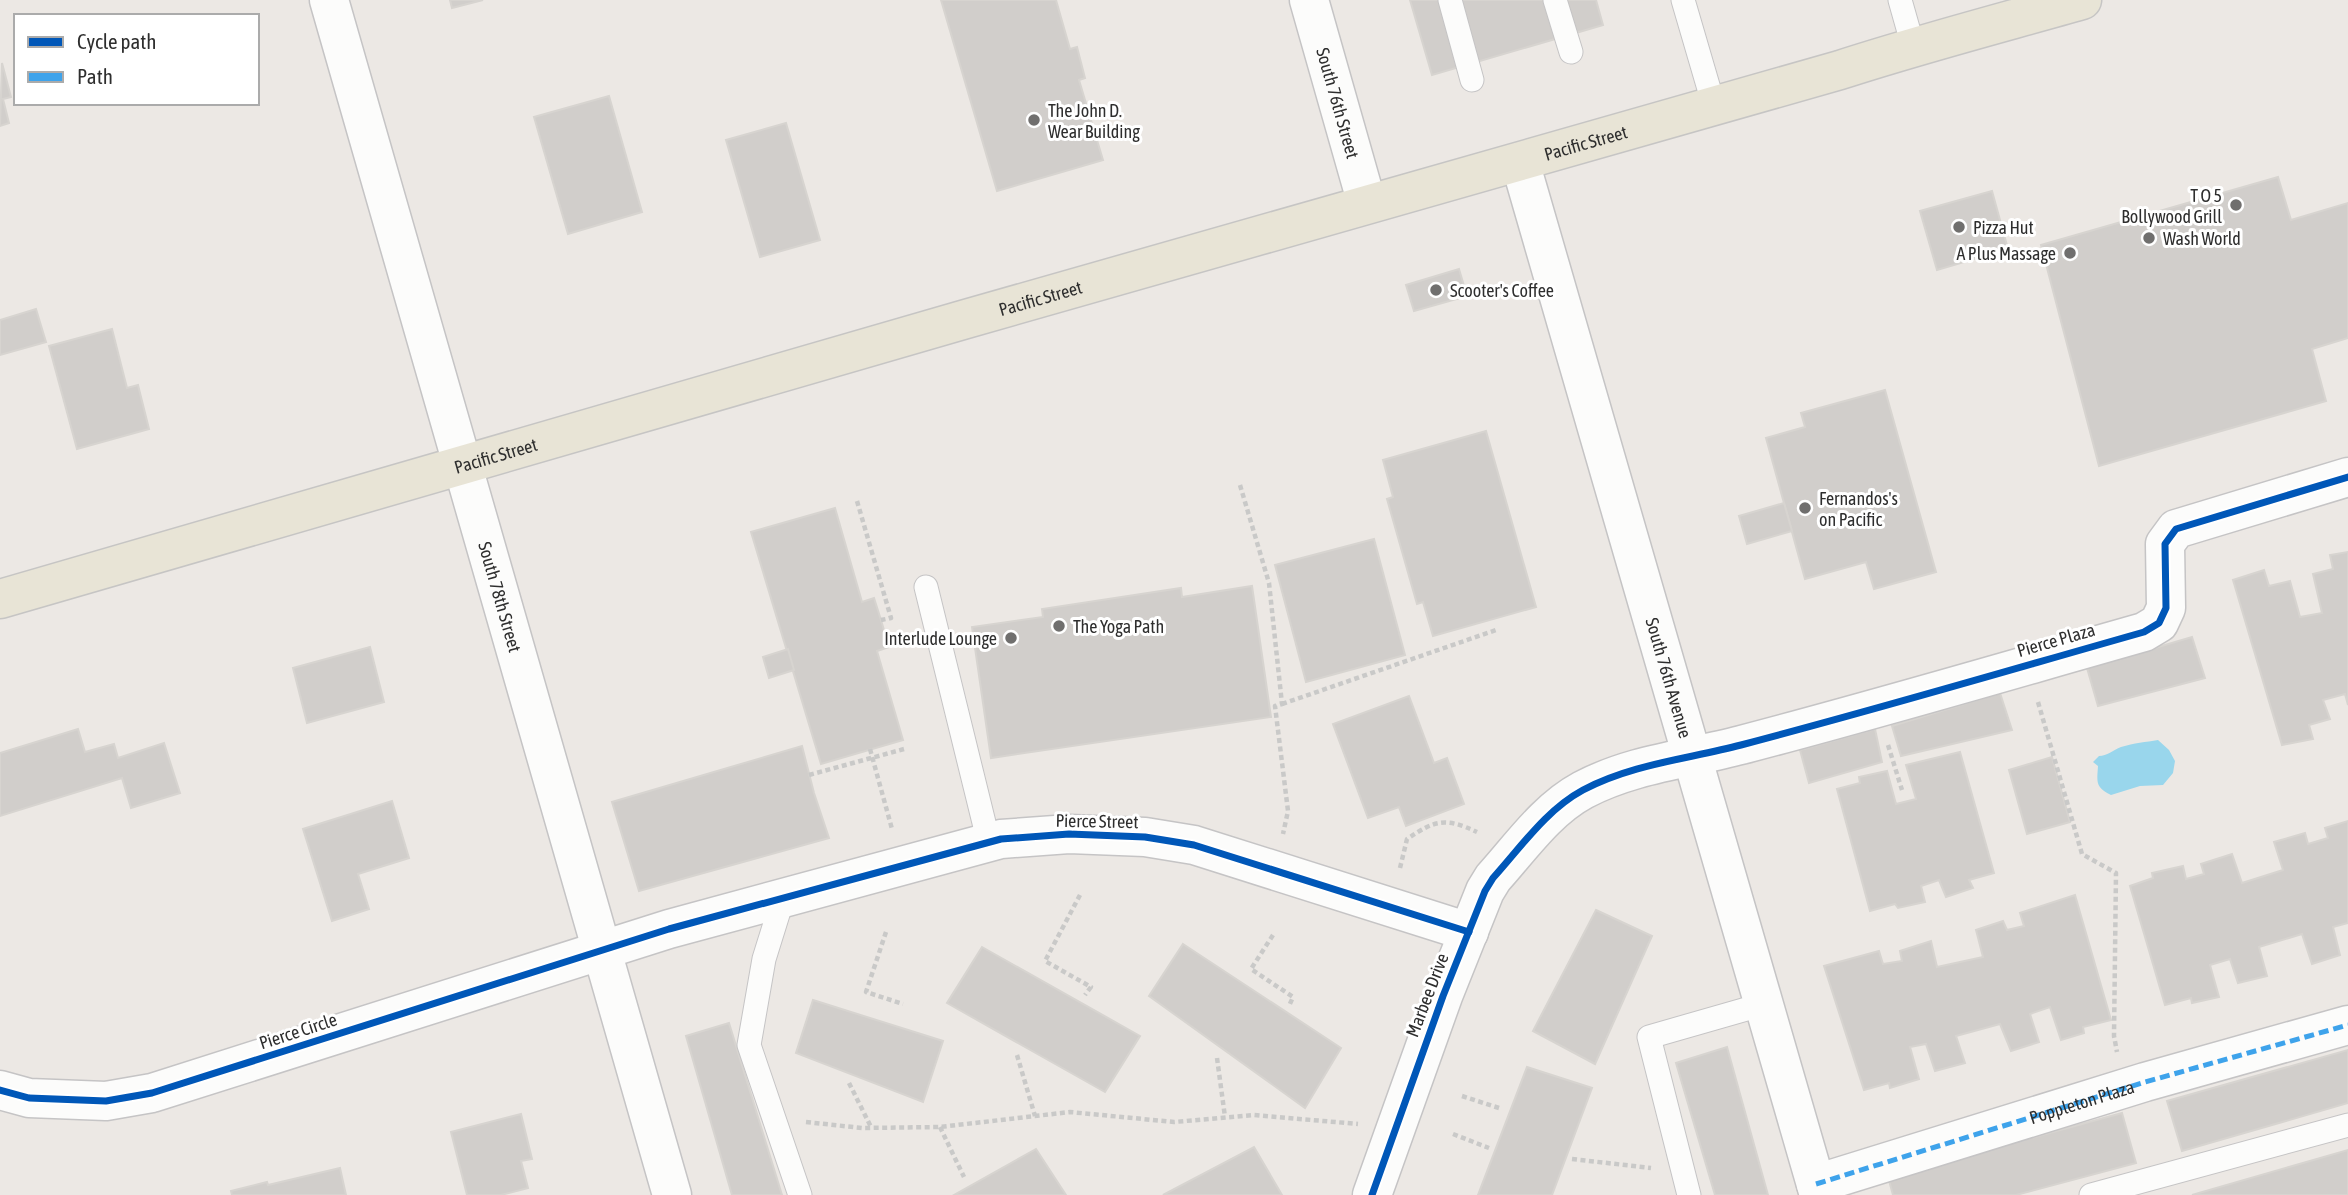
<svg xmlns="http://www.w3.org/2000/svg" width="2348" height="1195" viewBox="0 0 2348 1195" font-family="'Asap Condensed',sans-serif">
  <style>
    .water { fill: #99d6ec }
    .building { fill: #d1cecb; stroke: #d7d4d0; stroke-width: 2 }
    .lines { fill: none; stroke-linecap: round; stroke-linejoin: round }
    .lane-casing { stroke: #c5c4c5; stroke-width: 25 }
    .street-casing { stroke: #c5c4c5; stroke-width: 41 }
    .secondary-casing { stroke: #c5c4c5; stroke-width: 41 }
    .primary-casing { stroke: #c6c5c4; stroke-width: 41 }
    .path { stroke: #c9c9c8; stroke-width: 4.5; stroke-dasharray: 5 3.5; stroke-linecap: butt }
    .lane { stroke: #fcfcfb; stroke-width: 23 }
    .street { stroke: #fcfcfb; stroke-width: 38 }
    .secondary { stroke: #fcfcfb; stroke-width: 38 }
    .primary { stroke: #e8e4d6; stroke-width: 38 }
    .quiet { stroke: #3ea3eb; stroke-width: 5; stroke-dasharray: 10 5; stroke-linecap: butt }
    .cycleway-casing { stroke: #fff; stroke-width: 11 }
    .cycleway { stroke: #0057b8; stroke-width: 7 }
    .poi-dot { fill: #706f6e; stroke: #fff; stroke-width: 2.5 }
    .labels { text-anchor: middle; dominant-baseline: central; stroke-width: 6; stroke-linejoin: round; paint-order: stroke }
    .street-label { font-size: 18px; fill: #2e2e2e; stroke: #fff }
    .poi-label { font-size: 18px; fill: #2e2e2e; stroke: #fff; text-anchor: start }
  </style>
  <rect width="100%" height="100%" fill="#ece8e4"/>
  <path class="water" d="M2158,740L2169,750L2175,761L2173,773L2163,785L2140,786L2111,795C2095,787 2097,782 2098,766L2093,762L2099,756C2107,756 2113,750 2121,747C2134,743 2146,742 2158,740Z"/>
  <g class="building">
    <path d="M450,0H483L452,8Z"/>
    <path d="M941,0H1056L1070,49L1077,47L1085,78L1079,80L1103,160L997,191Z"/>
    <path d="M1410,0H1596L1603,25L1432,75Z"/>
    <path d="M2,63L11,97L3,99L9,123L0,126Z"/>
    <path d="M609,96L642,212L568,234L534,117Z"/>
    <path d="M786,123L820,240L760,257L726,140Z"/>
    <path d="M2278,177L2291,220L2348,203V338L2312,349L2326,401L2099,466L2041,245Z"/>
    <path d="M1992,191L2008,249L1937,270L1920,211Z"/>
    <path d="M1459,269L1467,296L1414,311L1406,285Z"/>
    <path d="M36,309L46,342L0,355V320Z"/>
    <path d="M112,329L127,388L138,385L149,429L77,449L49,346Z"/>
    <path d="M1885,390L1936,572L1874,589L1866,562L1805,579L1766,438L1805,427L1801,413Z"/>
    <path d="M1486,431L1536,607L1433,636L1423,602L1417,604L1387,499L1393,497L1383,460Z"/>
    <path d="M1784,503L1792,531L1747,544L1739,516Z"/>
    <path d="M835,508L862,602L874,598L881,620L889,647L877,651L903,740L821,764L751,532Z"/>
    <path d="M1374,539L1405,655L1306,682L1275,565Z"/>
    <path d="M2348,552V705L2345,694L2323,700L2330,719L2309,725L2313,739L2282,745L2233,580L2264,570L2269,586L2290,581L2300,617L2322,613L2313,574L2333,569L2330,555Z"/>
    <path d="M1252,586L1271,717L991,758L972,627L1043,617L1042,609L1181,588L1182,597Z"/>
    <path d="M2192,637L2205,678L2098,706L2087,668Z"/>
    <path d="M370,647L384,702L307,723L293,668Z"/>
    <path d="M788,649L794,670L769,678L763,657Z"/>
    <path d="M2000,693L2012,730L1901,756L1892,726Z"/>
    <path d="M1409,696L1434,763L1447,758L1464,804L1406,826L1399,807L1368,818L1333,724Z"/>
    <path d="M78,729L85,752L114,744L118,758L164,743L180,793L131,808L122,778L0,816V753Z"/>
    <path d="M1875,729L1882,762L1809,783L1800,750Z"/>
    <path d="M802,746L814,793L829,838L639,891L612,802Z"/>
    <path d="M1960,752L1994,873L1969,880L1973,888L1946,897L1939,880L1921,886L1925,902L1898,908L1895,904L1870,911L1837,789L1860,783L1859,777L1887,771L1896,804L1916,799L1906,765Z"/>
    <path d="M2052,757L2070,822L2027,834L2009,770Z"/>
    <path d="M392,801L409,858L358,874L369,909L332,921L303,829Z"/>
    <path d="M2348,821V923L2333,927L2340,955L2312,964L2302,934L2259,947L2267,976L2238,983L2230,959L2210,965L2219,997L2192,1003L2191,998L2165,1005L2130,886L2153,878L2152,873L2183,866L2186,879L2204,874L2201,864L2232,854L2242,883L2283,870L2274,842L2305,833L2308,844L2328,838L2325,828Z"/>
    <path d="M2075,895L2111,1020L2083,1027L2084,1033L2061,1040L2050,1007L2030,1014L2039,1042L2011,1051L2000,1024L1956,1036L1965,1063L1935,1071L1926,1044L1910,1047L1919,1079L1890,1088L1889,1083L1864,1090L1824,966L1879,951L1883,964L1902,961L1900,951L1931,941L1937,967L1983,957L1976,930L2003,921L2007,930L2024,926L2020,913Z"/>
    <path d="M1596,910L1652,936L1595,1064L1533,1031Z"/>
    <path d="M1183,944L1341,1048L1305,1108L1149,996Z"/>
    <path d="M982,947L1140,1036L1105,1092L947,1003Z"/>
    <path d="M813,1000L943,1041L923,1102L796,1053Z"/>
    <path d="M729,1023L782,1195H732L686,1036Z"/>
    <path d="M1727,1047L1768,1195H1715L1676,1063Z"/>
    <path d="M2348,1050V1103L2182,1151L2167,1101Z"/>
    <path d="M1527,1067L1592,1088L1552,1195H1478Z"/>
    <path d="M2122,1113L2136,1163L2016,1195H1893L1888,1177Z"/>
    <path d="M521,1114L532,1159L521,1161L528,1188L501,1195H467L451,1132Z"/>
    <path d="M1254,1147L1282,1195H1163Z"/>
    <path d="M1036,1149L1066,1195H954Z"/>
    <path d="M2348,1150V1195H2192Z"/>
    <path d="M340,1168L346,1195H232L231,1191L267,1182L268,1185Z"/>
  </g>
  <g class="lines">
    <defs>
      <g id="lane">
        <path d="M1450,0L1472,80"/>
        <path d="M1555,0L1571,52"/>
        <path d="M1683,0L1714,106"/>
        <path d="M1900,0L1913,46"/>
        <path d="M926,587L989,843"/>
        <path d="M783,898L764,959L749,1045L800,1195"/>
        <path d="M1689,1195L1649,1037L1764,1004"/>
        <path d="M2091,1195L2348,1125"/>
      </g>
      <g id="street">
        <path id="s1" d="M1309,0L1367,204"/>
        <path id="s2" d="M1520,162L1819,1195"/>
        <path d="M0,1090L29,1098L106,1101L152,1093L669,929L1001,839L1069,834L1145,837L1194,845L1469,932"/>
        <path id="s3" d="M1816,1184L2145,1082L2348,1025"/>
        <path d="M1372,1195L1443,996L1485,891L1493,878C1521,847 1546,810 1583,790C1632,764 1688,759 1741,745C1875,710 2010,670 2144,632L2159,623L2166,608L2165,544L2176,529L2348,477"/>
      </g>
      <g id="secondary">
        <path id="s4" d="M329,0L672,1195"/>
      </g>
      <g id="primary">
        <path id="s5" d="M0,599L966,319L1840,70C1920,44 2001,23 2082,0"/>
      </g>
    </defs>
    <use href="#lane" class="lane-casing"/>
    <use href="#street" class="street-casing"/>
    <use href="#secondary" class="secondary-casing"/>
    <use href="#primary" class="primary-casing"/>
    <g class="path">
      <path d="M1240,485L1269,583L1282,704L1275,706L1288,811L1283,834"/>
      <path d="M857,501L891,618L881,620"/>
      <path d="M2038,702L2082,854L2116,873L2114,1036L2117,1052"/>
      <path d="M1282,704L1496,630"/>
      <path d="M1888,745L1902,790"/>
      <path d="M870,749L892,829"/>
      <path d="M809,775L904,749"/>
      <path d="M1400,868L1407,839C1435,820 1445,817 1477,832"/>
      <path d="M1080,895L1045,961L1091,987L1085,995"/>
      <path d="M886,932L866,992L903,1004"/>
      <path d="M1273,935L1251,969L1293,997L1289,1006"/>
      <path d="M1017,1055L1035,1116"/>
      <path d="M1217,1058L1225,1117"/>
      <path d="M849,1083L871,1127"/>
      <path d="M1462,1096L1499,1108"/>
      <path d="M806,1122L862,1128L940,1127L1070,1112L1174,1122L1254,1115L1358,1124"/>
      <path d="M940,1127L964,1177"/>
      <path d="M1453,1134L1489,1148"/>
      <path d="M1572,1159L1651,1168"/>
    </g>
    <use href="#lane" class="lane"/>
    <use href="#street" class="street"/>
    <use href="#secondary" class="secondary"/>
    <use href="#primary" class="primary"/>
    <path class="quiet" d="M1816,1184L2145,1082L2348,1025"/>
    <defs>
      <g id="cycleway">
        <path d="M0,1090L29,1098L106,1101L152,1093L669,929L1001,839L1069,834L1145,837L1194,845L1469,932"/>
        <path d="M1372,1195L1443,996L1485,891L1493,878C1521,847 1546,810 1583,790C1632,764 1688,759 1741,745C1875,710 2010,670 2144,632L2159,623L2166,608L2165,544L2176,529L2348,477"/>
      </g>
    </defs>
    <use href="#cycleway" class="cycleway-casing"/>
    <use href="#cycleway" class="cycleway"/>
  </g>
  <g class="poi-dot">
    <circle cx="1034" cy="120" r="7"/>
    <circle cx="2236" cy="205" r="7"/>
    <circle cx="1959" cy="227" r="7"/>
    <circle cx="2149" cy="238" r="7"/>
    <circle cx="2070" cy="253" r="7"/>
    <circle cx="1436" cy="290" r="7"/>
    <circle cx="1805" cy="508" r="7"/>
    <circle cx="1059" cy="626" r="7"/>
    <circle cx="1011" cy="638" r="7"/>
  </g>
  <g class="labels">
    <g class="street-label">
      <text stroke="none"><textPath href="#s1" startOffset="107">South 76th Street</textPath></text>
      <text stroke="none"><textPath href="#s5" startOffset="1650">Pacific Street</textPath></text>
      <text stroke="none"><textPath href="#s5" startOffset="1083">Pacific Street</textPath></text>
      <text stroke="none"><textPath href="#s5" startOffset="516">Pacific Street</textPath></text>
      <text stroke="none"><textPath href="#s4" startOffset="621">South 78th Street</textPath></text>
      <text transform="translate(2056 640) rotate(-16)">Pierce Plaza</text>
      <text stroke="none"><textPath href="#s2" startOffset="537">South 76th Avenue</textPath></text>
      <text transform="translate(1097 821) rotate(1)">Pierce Street</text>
      <text transform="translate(1427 995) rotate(-69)">Marbee Drive</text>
      <text transform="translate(298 1031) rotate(-18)">Pierce Circle</text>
      <text stroke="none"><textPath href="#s3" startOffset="278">Poppleton Plaza</textPath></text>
    </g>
    <g class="poi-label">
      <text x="1048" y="110">The John D.<tspan x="1048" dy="21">Wear Building</tspan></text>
      <text x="2222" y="195" text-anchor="end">T O 5<tspan x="2222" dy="21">Bollywood Grill</tspan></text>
      <text x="1973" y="227">Pizza Hut</text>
      <text x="2163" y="238">Wash World</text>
      <text x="2056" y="253" text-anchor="end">A Plus Massage</text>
      <text x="1450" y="290">Scooter's Coffee</text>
      <text x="1819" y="498">Fernandos's<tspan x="1819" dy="21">on Pacific</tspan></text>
      <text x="1073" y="626">The Yoga Path</text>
      <text x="997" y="638" text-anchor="end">Interlude Lounge</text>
    </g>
  </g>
  <rect x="14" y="14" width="245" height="91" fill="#ffffff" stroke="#ababab" stroke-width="2"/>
  <rect x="28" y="37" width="35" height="10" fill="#0057b8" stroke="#ababab" stroke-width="2"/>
  <text x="77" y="49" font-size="21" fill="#2e2e2e">Cycle path</text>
  <rect x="28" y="72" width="35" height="10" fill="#3ea3eb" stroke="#ababab" stroke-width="2"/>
  <text x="77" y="84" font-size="21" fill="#2e2e2e">Path</text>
</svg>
